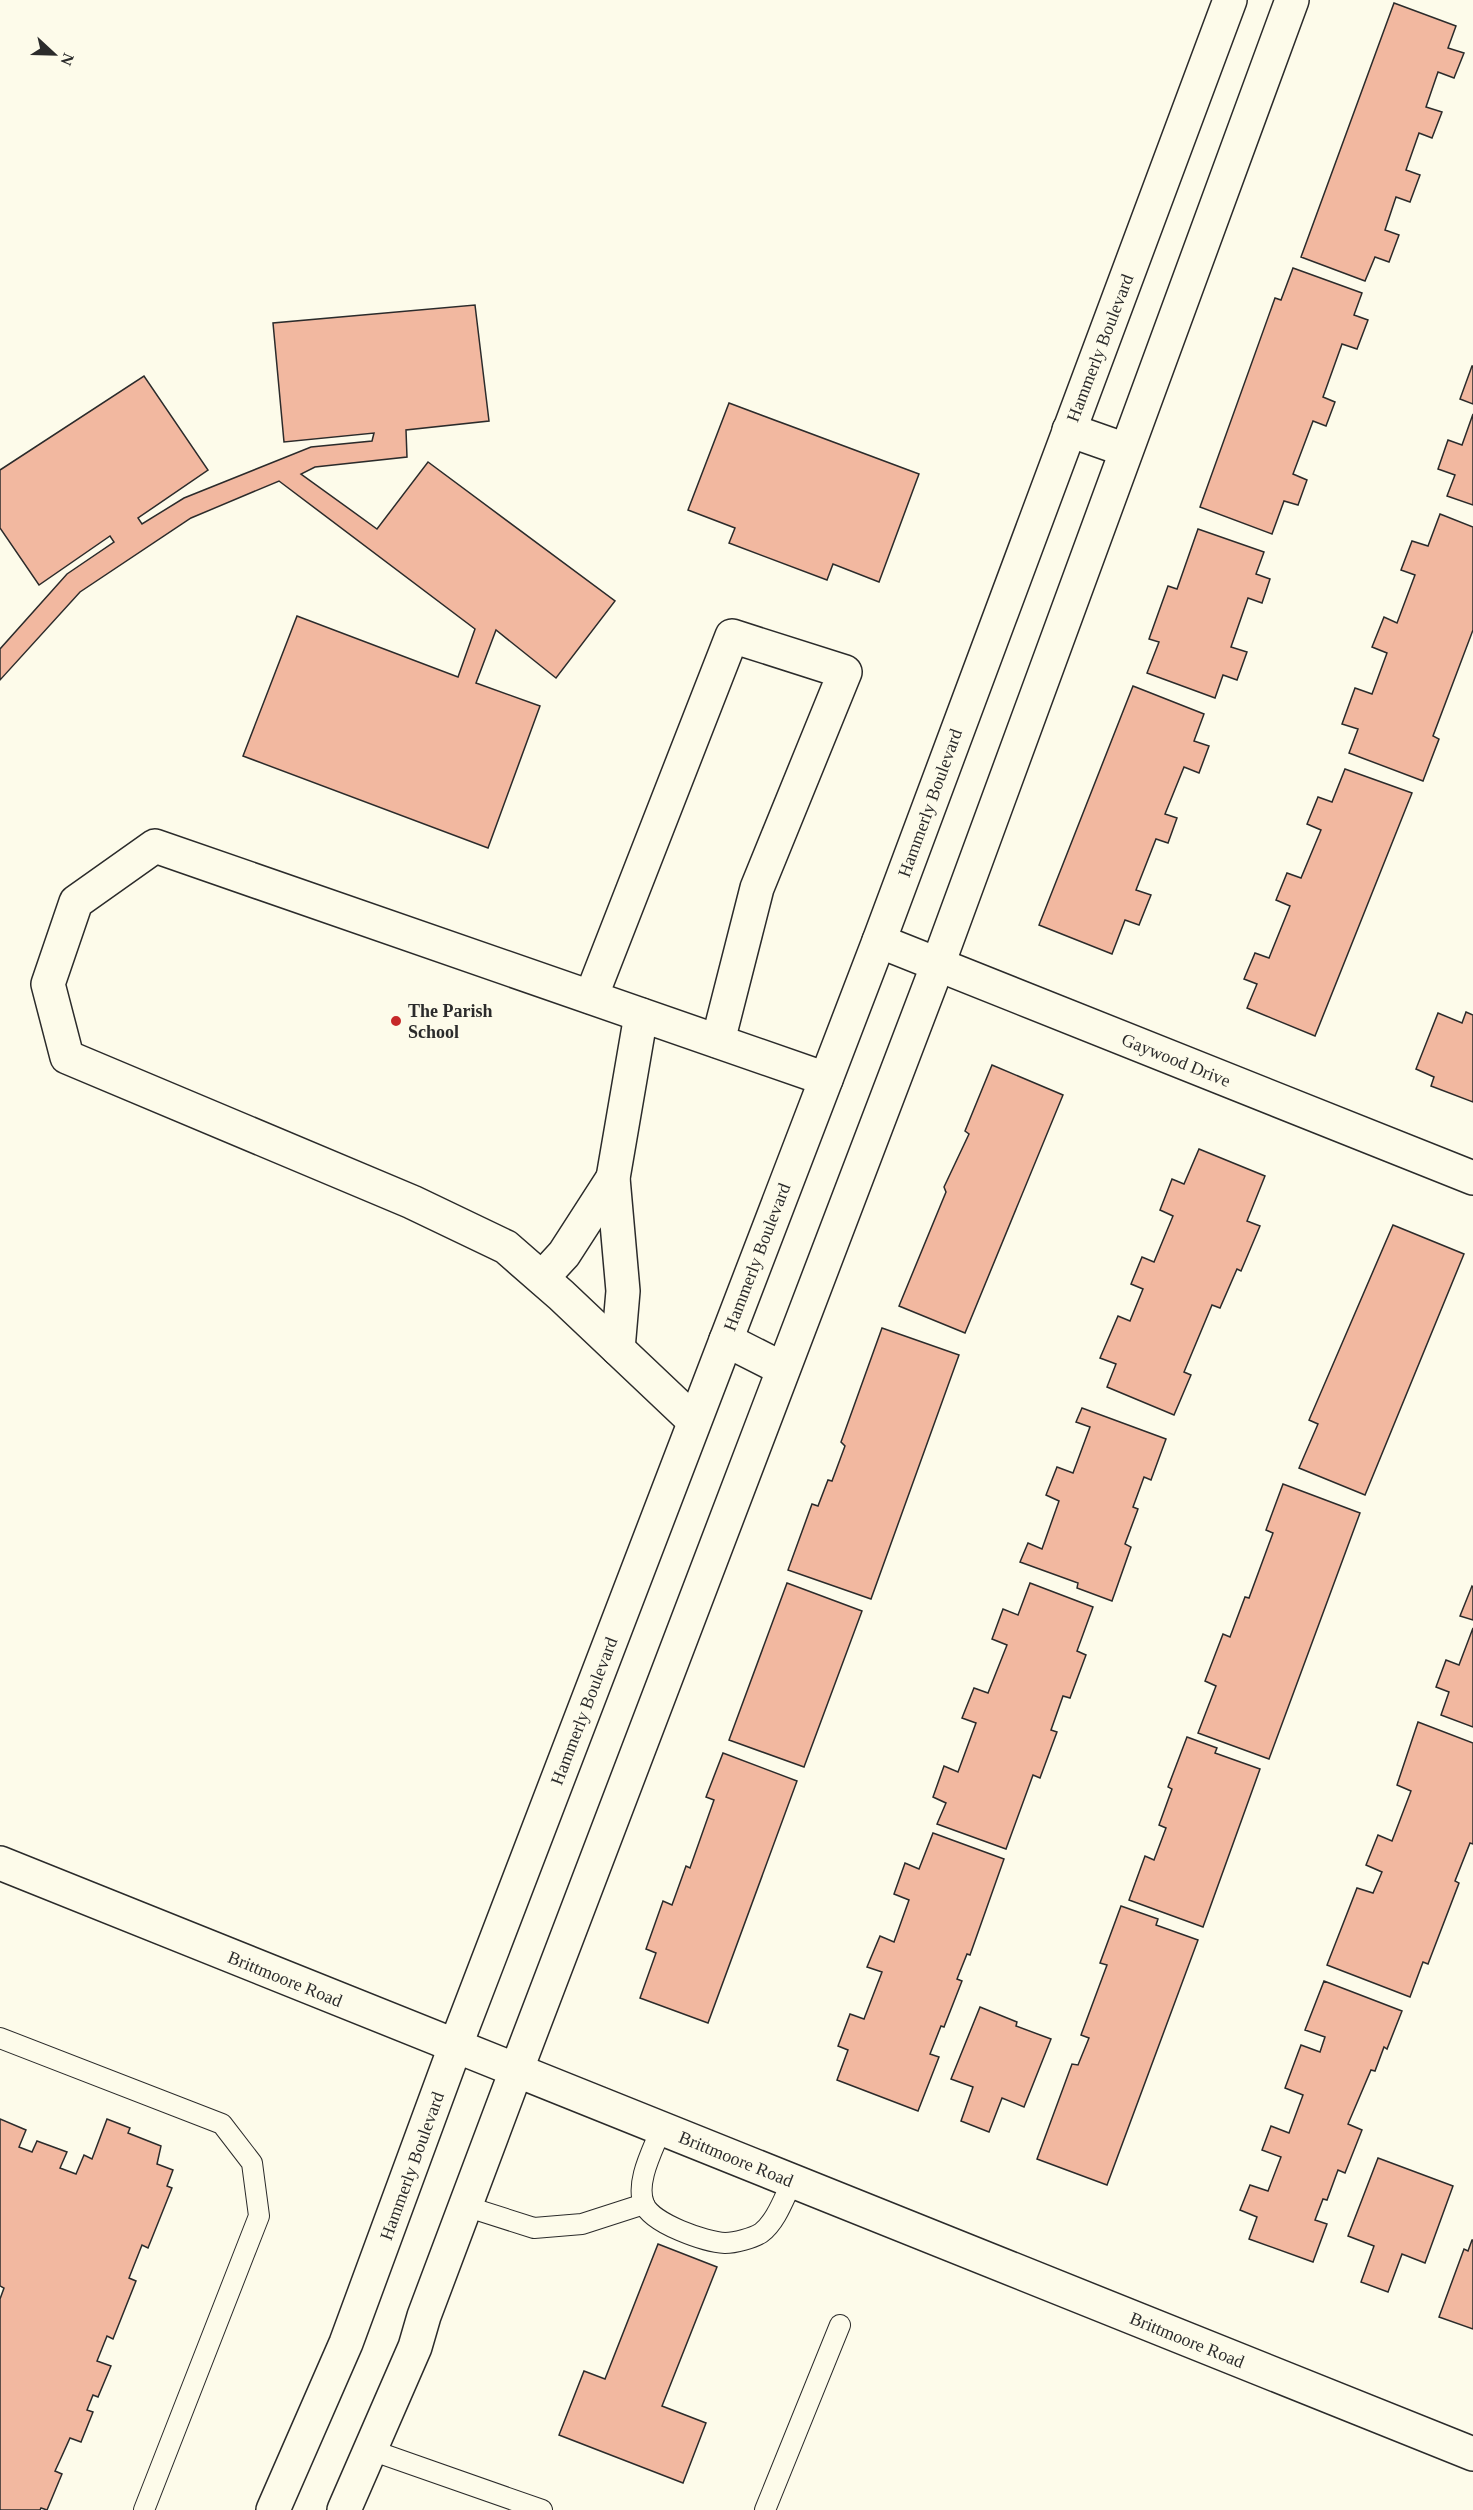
<svg xmlns="http://www.w3.org/2000/svg" width="1473" height="2510" viewBox="0 0 1473 2510" font-family="Georgia,serif">
  <style>
    .building { fill: #f2b8a0; stroke: #2b2b2b; stroke-width: 1.5 }
    .lines { fill: none; stroke-linecap: round; stroke-linejoin: round }
    .service-casing { stroke: #2b2b2b; stroke-width: 22 }
    .minor-casing { stroke: #2b2b2b; stroke-width: 36 }
    .tertiary-casing { stroke: #2b2b2b; stroke-width: 36 }
    .secondary-casing { stroke: #2b2b2b; stroke-width: 36 }
    .service { stroke: #fdfbea; stroke-width: 20 }
    .minor { stroke: #fdfbea; stroke-width: 33 }
    .tertiary { stroke: #fdfbea; stroke-width: 33 }
    .secondary { stroke: #fdfbea; stroke-width: 33 }
    .poi-dot { fill: #c62828; stroke: #fdfbea; stroke-width: 2 }
    .labels { text-anchor: middle; dominant-baseline: central; stroke-width: 4.5; stroke-linejoin: round; paint-order: stroke }
    .street-label { font-size: 18px; fill: #2b2b2b; stroke: #fdfbea }
    .poi-label { font-size: 18px; font-weight: bold; fill: #2b2b2b; stroke: #fdfbea; text-anchor: start }
  </style>
  <rect width="100%" height="100%" fill="#fdfbea"/>
  <g class="building">
    <path d="M1394,3L1456,26L1448,48L1464,53L1454,78L1438,72L1426,107L1442,112L1432,138L1419,133L1406,170L1420,175L1410,202L1396,197L1385,230L1399,235L1389,262L1375,257L1365,281L1301,257Z"/>
    <path d="M1293,268L1362,293L1354,315L1368,320L1357,349L1342,344L1323,397L1335,402L1326,426L1313,421L1293,474L1307,480L1298,505L1284,501L1272,534L1200,507L1275,298L1281,300Z"/>
    <path d="M475,305L489,421L406,430L407,457L315,467L301,474L377,529L428,462L615,601L556,678L496,630L476,683L540,706L488,848L243,756L297,616L458,677L475,629L279,481L191,518L80,592L0,680V649L67,574L114,542L110,536L39,585L0,528V470L144,376L208,470L138,518L142,524L184,498L311,447L372,441L374,433L284,442L273,323Z"/>
    <path d="M1472,366H1473V404L1460,399Z"/>
    <path d="M729,403L919,474L879,582L833,564L827,580L729,543L735,528L688,510Z"/>
    <path d="M1473,414V505L1447,496L1455,475L1438,469L1448,440L1462,445Z"/>
    <path d="M1440,514L1473,527V630L1433,736L1439,739L1423,781L1349,753L1358,729L1342,724L1355,688L1372,694L1387,653L1372,647L1384,617L1397,623L1415,575L1401,570L1412,541L1428,546Z"/>
    <path d="M1198,529L1264,552L1256,574L1270,579L1262,603L1248,598L1231,647L1247,652L1237,680L1223,675L1215,698L1147,673L1159,642L1149,639L1168,586L1177,589Z"/>
    <path d="M1133,686L1204,714L1194,741L1209,746L1199,773L1184,767L1165,814L1177,818L1168,843L1156,839L1136,890L1151,895L1139,925L1125,920L1112,954L1039,925Z"/>
    <path d="M1345,769L1412,793L1315,1036L1247,1008L1257,984L1244,979L1255,953L1269,958L1290,906L1276,900L1287,873L1301,878L1321,830L1307,824L1318,797L1332,802Z"/>
    <path d="M1466,1012L1473,1015V1102L1431,1086L1434,1077L1416,1069L1438,1013L1462,1023Z"/>
    <path d="M992,1065L1063,1095L965,1333L899,1306L946,1192L944,1187L969,1134L965,1131Z"/>
    <path d="M1199,1149L1265,1176L1247,1221L1260,1226L1241,1271L1237,1269L1220,1308L1212,1305L1184,1372L1191,1375L1174,1415L1107,1387L1116,1364L1100,1358L1118,1316L1130,1321L1143,1289L1131,1284L1142,1257L1154,1262L1173,1216L1160,1210L1172,1179L1184,1184Z"/>
    <path d="M1393,1225L1464,1254L1365,1495L1299,1468L1318,1424L1309,1420Z"/>
    <path d="M882,1328L959,1355L871,1599L788,1570L812,1504L818,1506L828,1480L832,1481L845,1446L841,1442Z"/>
    <path d="M1082,1408L1166,1439L1151,1480L1144,1477L1133,1507L1138,1509L1125,1544L1131,1547L1112,1601L1077,1588L1078,1583L1020,1562L1028,1543L1042,1549L1059,1501L1046,1495L1057,1467L1073,1473L1090,1427L1076,1422Z"/>
    <path d="M1283,1484L1360,1513L1269,1759L1198,1733L1216,1686L1205,1681L1223,1634L1230,1637L1245,1597L1249,1598L1273,1533L1266,1530Z"/>
    <path d="M787,1583L862,1611L804,1767L729,1740Z"/>
    <path d="M1030,1583L1093,1607L1077,1651L1086,1655L1070,1698L1063,1696L1051,1730L1057,1732L1040,1778L1033,1775L1006,1849L937,1824L946,1803L933,1797L944,1766L958,1772L976,1723L962,1718L974,1688L988,1693L1007,1645L992,1639L1003,1609L1018,1615Z"/>
    <path d="M1472,1586L1473,1587V1620L1460,1616Z"/>
    <path d="M1473,1628V1727L1441,1715L1449,1692L1436,1687L1446,1660L1459,1665Z"/>
    <path d="M1418,1722L1473,1743V1844L1470,1843L1455,1881L1459,1883L1428,1964L1423,1962L1410,1997L1327,1965L1357,1888L1373,1893L1382,1872L1366,1865L1378,1835L1392,1841L1411,1791L1397,1785Z"/>
    <path d="M1187,1737L1217,1748L1215,1753L1260,1769L1203,1927L1129,1900L1145,1856L1154,1860L1166,1828L1159,1825L1172,1789L1168,1787Z"/>
    <path d="M723,1753L797,1781L708,2023L640,1998L656,1953L646,1949L663,1901L672,1905L686,1866L690,1868L714,1800L706,1797Z"/>
    <path d="M933,1833L1004,1859L970,1955L967,1954L957,1979L962,1981L944,2027L941,2026L930,2054L939,2057L918,2111L837,2080L848,2050L838,2046L850,2014L864,2019L882,1972L867,1967L880,1936L894,1942L909,1900L894,1894L905,1863L919,1869Z"/>
    <path d="M1121,1906L1158,1919L1156,1925L1198,1940L1107,2185L1037,2159L1072,2064L1078,2065L1089,2038L1081,2035L1107,1965L1100,1963Z"/>
    <path d="M1324,1981L1402,2011L1387,2049L1384,2047L1375,2071L1371,2070L1348,2124L1362,2130L1345,2173L1338,2170L1327,2200L1323,2199L1315,2220L1327,2224L1313,2262L1249,2239L1257,2217L1240,2210L1250,2185L1268,2191L1281,2157L1262,2150L1271,2126L1289,2133L1303,2095L1285,2088L1301,2045L1320,2052L1325,2037L1305,2030Z"/>
    <path d="M980,2007L1017,2022L1016,2026L1051,2039L1024,2107L1002,2098L989,2132L961,2121L973,2087L951,2079Z"/>
    <path d="M0,2119L26,2130L19,2147L32,2152L37,2141L67,2152L60,2168L76,2174L84,2155L92,2159L107,2119L130,2128L128,2133L161,2146L157,2164L173,2170L167,2186L172,2188L148,2248L142,2245L129,2278L136,2281L113,2339L107,2336L97,2361L111,2366L98,2397L93,2395L87,2410L93,2412L81,2442L70,2438L61,2458L55,2471L62,2474L47,2510L41,2508L40,2510H0V2299L4,2288L0,2286Z"/>
    <path d="M1378,2158L1453,2186L1425,2263L1402,2254L1388,2292L1361,2282L1374,2246L1348,2236Z"/>
    <path d="M1472,2240H1473V2329L1439,2317L1464,2249L1468,2251Z"/>
    <path d="M658,2244L717,2267L662,2406L706,2423L683,2483L559,2435L584,2371L605,2379Z"/>
  </g>
  <g class="lines">
    <defs>
      <g id="service">
        <path d="M0,2038L222,2124L252,2163L259,2216L144,2510"/>
        <path d="M661,2129C653,2150 635,2182 644,2204C652,2224 706,2242 725,2243C735,2243 753,2238 761,2233C776,2222 784,2198 792,2182"/>
        <path d="M465,2206L534,2228L582,2224L644,2204"/>
        <path d="M371,2450L542,2510"/>
        <path d="M765,2510L840,2325"/>
      </g>
      <g id="minor">
        <path d="M879,941L1473,1178"/>
        <path d="M591,997L732,636L845,672L757,888L718,1041"/>
        <path d="M542,1278L564,1254L613,1178"/>
        <path d="M618,1349L623,1291L613,1178L641,1015"/>
        <path d="M694,1421L561,1295L506,1247L412,1202L67,1057L48,984L76,902L155,846L826,1079"/>
      </g>
      <g id="tertiary">
        <path d="M1069,430L1126,450"/>
        <path d="M726,1340L783,1369"/>
        <path d="M455,2047L879,941L1230,0"/>
        <path d="M516,2071L938,964L1292,0"/>
      </g>
      <g id="secondary">
        <path d="M0,1863L1473,2454"/>
        <path d="M273,2510L346,2343L455,2047"/>
        <path d="M344,2510L415,2347L424,2316L516,2071"/>
      </g>
    </defs>
    <use href="#service" class="service-casing"/>
    <use href="#minor" class="minor-casing"/>
    <use href="#tertiary" class="tertiary-casing"/>
    <use href="#secondary" class="secondary-casing"/>
    <use href="#service" class="service"/>
    <use href="#minor" class="minor"/>
    <use href="#tertiary" class="tertiary"/>
    <use href="#secondary" class="secondary"/>
  </g>
  <circle class="poi-dot" cx="396" cy="1021" r="6"/>
  <g class="labels">
    <g class="street-label">
      <text transform="translate(1100 348) rotate(-69)">Hammerly Boulevard</text>
      <text transform="translate(930 803) rotate(-70)">Hammerly Boulevard</text>
      <text transform="translate(1176 1060) rotate(22)">Gaywood Drive</text>
      <text transform="translate(757 1257) rotate(-69)">Hammerly Boulevard</text>
      <text transform="translate(584 1711) rotate(-69)">Hammerly Boulevard</text>
      <text transform="translate(285 1979) rotate(22)">Brittmoore Road</text>
      <text transform="translate(736 2159) rotate(22)">Brittmoore Road</text>
      <text transform="translate(412 2166) rotate(-70)">Hammerly Boulevard</text>
      <text transform="translate(1187 2340) rotate(22)">Brittmoore Road</text>
    </g>
    <g class="poi-label">
      <text x="408" y="1011">The Parish<tspan x="408" dy="21">School</tspan></text>
    </g>
  </g>
  <g transform="translate(54 54) rotate(112)" stroke="#fdfbea" stroke-width="4.5" paint-order="stroke">
  <path d="M0-4.5L10 22L0 15L-10 22Z" fill="#2b2b2b"/>
  <text y="-9" font-size="16" font-weight="bold" text-anchor="middle" fill="#2b2b2b">N</text>
  </g>
</svg>
